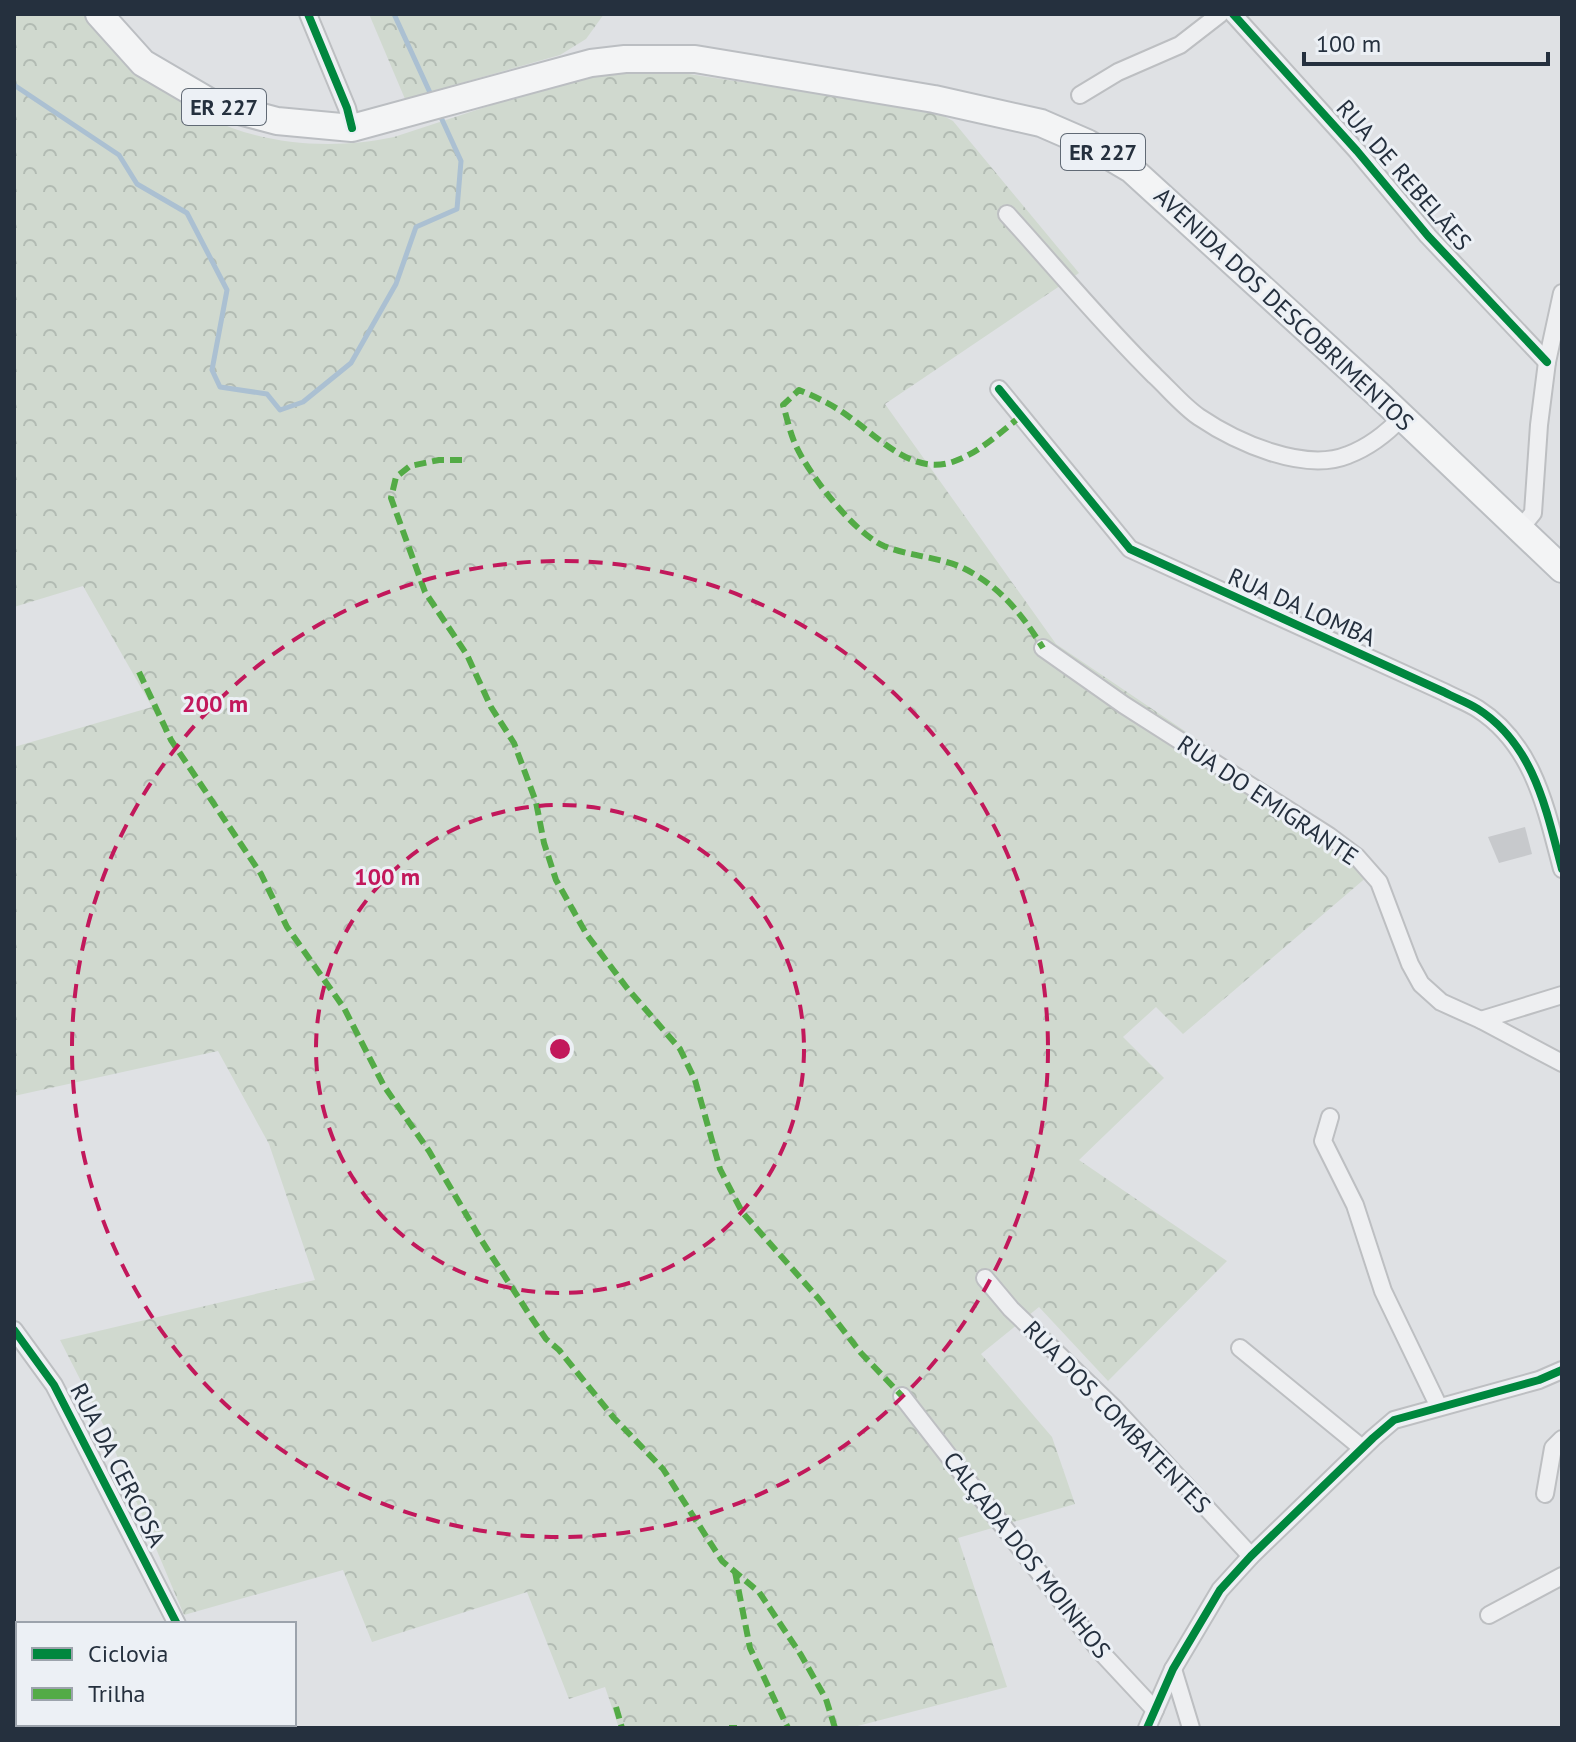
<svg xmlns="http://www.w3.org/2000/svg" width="1576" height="1742" viewBox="0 0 1576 1742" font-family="'PT Sans',sans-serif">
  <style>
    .forest { fill: url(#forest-crowns) }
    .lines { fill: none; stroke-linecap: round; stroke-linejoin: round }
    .stream { stroke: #abc0d2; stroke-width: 5 }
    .building { fill: #c7c9cc }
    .minor-casing { stroke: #bdbfc2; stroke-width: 20 }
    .primary-casing { stroke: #bbbec2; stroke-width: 30 }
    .minor { stroke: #eeeff1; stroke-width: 16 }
    .primary { stroke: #f3f4f5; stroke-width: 26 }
    .quiet { stroke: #53ab46; stroke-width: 6; stroke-dasharray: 12 6; stroke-linecap: butt }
    .cycleway-casing { stroke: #ecf0f5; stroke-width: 13 }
    .cycleway { stroke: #00873e; stroke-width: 8 }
    .ring { fill: none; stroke: #c2185b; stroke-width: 4; stroke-dasharray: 14 10 }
    .labels { text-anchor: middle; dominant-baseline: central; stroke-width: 6; stroke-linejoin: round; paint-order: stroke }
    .shield { fill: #ecf0f5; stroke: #616a75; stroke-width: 2 }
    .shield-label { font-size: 22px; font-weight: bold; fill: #25303e }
    .street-label { font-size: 24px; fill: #25303e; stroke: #ecf0f5 }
    .centre { fill: #c2185b; stroke: #ecf0f5; stroke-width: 4 }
    .ring-label { font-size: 24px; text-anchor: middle; font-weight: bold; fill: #c2185b; stroke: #ecf0f5; stroke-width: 6; stroke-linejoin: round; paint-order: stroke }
  </style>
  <defs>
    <pattern id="forest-crowns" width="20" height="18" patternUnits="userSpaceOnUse" patternTransform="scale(2)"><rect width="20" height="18" fill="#d0d9cf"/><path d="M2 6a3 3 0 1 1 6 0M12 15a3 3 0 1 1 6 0" fill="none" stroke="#b2bbb3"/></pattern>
  </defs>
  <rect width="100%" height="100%" fill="#dfe1e4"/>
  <g class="forest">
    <path d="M14,14H97C120,39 142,69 167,91C229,143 319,153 394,137L562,82L610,73L689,74L936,112L953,121L1079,273L885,404L1056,644L1330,829L1375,870L1183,1034L1156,1007L1123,1037L1164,1078L1079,1160L1227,1261L1108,1381L1039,1307L981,1354L1052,1437L1075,1504L958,1538L1007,1687L850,1728H619L605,1687L569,1699L527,1592L372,1642L343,1570L184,1615L107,1432L60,1340L315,1280L269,1144L218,1051L14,1096V747L152,707L83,586L14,607Z"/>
    <path d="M369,14H604L586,39L560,55L405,99Z"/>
  </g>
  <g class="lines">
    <g class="stream">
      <path d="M394,14L432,97"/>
      <path d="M14,85L119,155L137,184L187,213L227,290L212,370L220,387L267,394L280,410L303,402L351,363L396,284L416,227L457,209L461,161L439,113"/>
    </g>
  </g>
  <path class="building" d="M1525,827L1532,854L1499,863L1488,837Z"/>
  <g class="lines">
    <defs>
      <g id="minor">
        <path d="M308,14L347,108L352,128"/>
        <path d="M1233,14L1357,151L1428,236L1547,362"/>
        <path d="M1080,95L1118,72L1180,45L1220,14"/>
        <path d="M1007,214C1056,268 1103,325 1155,376C1169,389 1183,406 1199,417C1236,442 1304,473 1348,455C1369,447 1387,433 1402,417"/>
        <path d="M999,389L1130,549L1444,692C1455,698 1467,702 1478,709C1534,745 1546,809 1562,869"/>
        <path d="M1520,529L1533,513L1539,425L1547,362L1562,293"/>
        <path d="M1043,648L1124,705L1329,836L1357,857L1379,882L1410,964L1421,984L1441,1002L1481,1020"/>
        <path d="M1562,995L1481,1020L1562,1063"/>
        <path d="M1330,1117L1323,1141L1355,1205L1383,1291L1439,1407"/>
        <path d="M985,1278L1011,1309L1114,1408L1251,1556"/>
        <path d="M14,1330L54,1385L177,1624"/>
        <path d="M1240,1348L1362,1448"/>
        <path d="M902,1396L1100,1651L1155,1710"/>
        <path d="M1545,1494L1553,1448L1562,1439"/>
        <path d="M1489,1615L1562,1576"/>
        <path d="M14,1654L18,1658"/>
        <path d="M1173,1669L1191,1728"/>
        <path d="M124,1724L131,1728"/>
        <path d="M220,1724L222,1728"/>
        <path d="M1147,1728L1173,1669L1220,1590L1251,1556L1373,1438L1394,1420L1539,1380L1562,1370"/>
      </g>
      <path id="primary" d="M99,14L143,63L213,104L277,121L352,128L591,63L625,59H695L934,99L1041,123L1087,143L1131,169L1379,395L1562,569"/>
    </defs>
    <use href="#minor" class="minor-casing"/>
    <use href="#primary" class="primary-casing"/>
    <use href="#minor" class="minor"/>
    <use href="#primary" class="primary"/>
    <g class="quiet">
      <path d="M1021,416C1001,432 980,452 955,461C913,477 880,438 848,416C833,405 816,397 799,390L783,405C787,418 790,433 796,446C810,476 854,533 884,546C909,556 938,557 961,567C999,585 1022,614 1043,648"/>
      <path d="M462,460H439L410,466L396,477L391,498L425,592L467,655L491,707L514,743L536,802L544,843L556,880L587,935L627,988L680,1049L695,1080L720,1169L742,1212L819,1299L861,1353L902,1396"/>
      <path d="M139,672L171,740L261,874L287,927L344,1008L384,1086L429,1151L480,1238L531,1317L546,1339L559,1350L614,1418L663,1469L722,1561L759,1592L801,1655L826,1699L835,1728"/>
      <path d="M735,1572L750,1648L788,1728"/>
      <path d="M616,1707L622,1728"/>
      <path d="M729,1728H737"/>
    </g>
    <defs>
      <g id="cycleway">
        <path d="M308,14L347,108L352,128"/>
        <path d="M1233,14L1357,151L1428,236L1547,362"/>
        <path d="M999,389L1130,549L1444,692C1455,698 1467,702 1478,709C1534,745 1546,809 1562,869"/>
        <path d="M14,1330L54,1385L177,1624"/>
        <path d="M1147,1728L1173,1669L1220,1590L1251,1556L1373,1438L1394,1420L1539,1380L1562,1370"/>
      </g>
    </defs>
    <use href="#cycleway" class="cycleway-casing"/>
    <use href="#cycleway" class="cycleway"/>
  </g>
  <g class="ring">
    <circle cx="560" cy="1049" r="244"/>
    <circle cx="560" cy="1049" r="488"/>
  </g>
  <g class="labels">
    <g class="shield">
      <rect x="182" y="89" width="84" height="36" rx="6"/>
      <rect x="1061" y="134" width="84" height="36" rx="6"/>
    </g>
    <g class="shield-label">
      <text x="224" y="107">ER 227</text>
      <text x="1103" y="152">ER 227</text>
    </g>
    <g class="street-label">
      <text transform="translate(1404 175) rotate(49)">RUA DE REBELÃES</text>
      <text transform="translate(1284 309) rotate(43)">AVENIDA DOS DESCOBRIMENTOS</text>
      <text transform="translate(1302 607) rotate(24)">RUA DA LOMBA</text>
      <text transform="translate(1268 800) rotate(34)">RUA DO EMIGRANTE</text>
      <text transform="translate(1117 1417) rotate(46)">RUA DOS COMBATENTES</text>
      <text transform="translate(118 1465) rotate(63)">RUA DA CERCOSA</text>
      <text transform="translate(1027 1555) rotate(52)">CALÇADA DOS MOINHOS</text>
    </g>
  </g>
  <circle cx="560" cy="1049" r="12" class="centre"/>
  <g class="ring-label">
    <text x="215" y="712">200 m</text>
    <text x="387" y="885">100 m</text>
  </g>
  <rect width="1576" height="1742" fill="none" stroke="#25303e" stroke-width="32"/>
  <rect x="16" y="1622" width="280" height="104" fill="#ecf0f5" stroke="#9ca3ac" stroke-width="2"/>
  <rect x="32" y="1648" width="40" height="12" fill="#00873e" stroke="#9ca3ac" stroke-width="2"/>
  <text x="88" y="1662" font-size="24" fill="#25303e">Ciclovia</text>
  <rect x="32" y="1688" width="40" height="12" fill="#53ab46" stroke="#9ca3ac" stroke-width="2"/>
  <text x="88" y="1702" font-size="24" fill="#25303e">Trilha</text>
  <path d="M1304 52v12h244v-12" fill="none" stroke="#25303e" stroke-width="4"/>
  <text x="1316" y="52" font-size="24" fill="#25303e" stroke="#ecf0f5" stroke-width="6" paint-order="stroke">100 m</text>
</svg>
